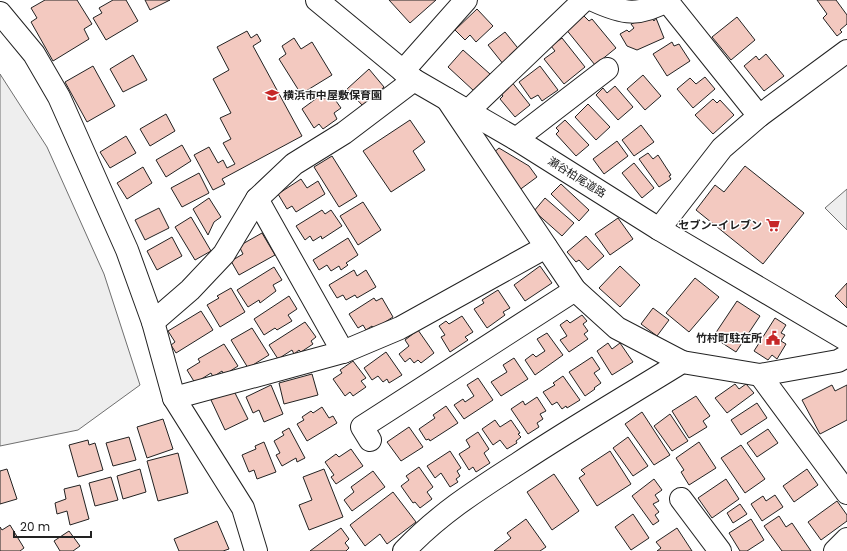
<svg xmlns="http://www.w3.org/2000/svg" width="847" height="551" viewBox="0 0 847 551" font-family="Poppins,'Noto Sans JP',sans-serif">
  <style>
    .green { fill: #eee; stroke: #6f6f6f }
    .building { fill: #f3c9c0; stroke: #222 }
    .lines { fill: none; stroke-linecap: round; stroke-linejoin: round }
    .minor-casing { stroke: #222; stroke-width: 24 }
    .major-casing { stroke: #222; stroke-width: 24 }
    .minor { stroke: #fff; stroke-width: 22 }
    .major { stroke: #fff; stroke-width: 22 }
    .labels { text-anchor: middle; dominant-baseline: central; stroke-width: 3; stroke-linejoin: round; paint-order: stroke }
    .poi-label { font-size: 11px; font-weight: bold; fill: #222; stroke: #fff; text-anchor: end }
    .street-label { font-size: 11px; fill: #222; stroke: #fff }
  </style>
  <rect width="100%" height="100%" fill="#fff"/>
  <g class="green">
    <path d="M0,74L47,147L104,274L140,385L78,430L0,446Z"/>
    <path d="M847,189V230L825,208Z"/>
  </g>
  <g class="building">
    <path d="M45,0H77L92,24L84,29L89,39L53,61L31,22L37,18L31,8Z"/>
    <path d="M113,0H126L138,21L106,40L93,18L102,13L99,8Z"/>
    <path d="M145,0H170L150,10Z"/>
    <path d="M389,0H436L410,23Z"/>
    <path d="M817,0H836L847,15V24L840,30L842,32L837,36L823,18L827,14Z"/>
    <path d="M477,9L493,26L476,42L470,35L465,40L455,30Z"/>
    <path d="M582,14L589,21L592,19L616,48L595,65L565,28Z"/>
    <path d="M650,16L654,21L656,18L664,38L637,50L627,46L620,34L627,30L629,32L634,28L631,24Z"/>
    <path d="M737,17L755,40L731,60L712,37Z"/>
    <path d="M247,31L251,38L257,34L261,41L253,46L302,136L222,179L225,184L213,190L194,155L209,147L218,163L223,160L227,168L235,164L223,143L231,139L220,118L231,113L213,79L229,70L217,47Z"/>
    <path d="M505,32L521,52L504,65L488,45Z"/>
    <path d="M294,38L301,49L312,42L332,75L301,94L279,59L286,54L282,46Z"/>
    <path d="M562,38L585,67L564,84L544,59L555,51L551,46Z"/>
    <path d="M672,42L674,46L679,44L690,61L667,76L653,54Z"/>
    <path d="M463,50L490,74L474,91L448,67Z"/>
    <path d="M766,54L784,76L764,91L744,66L756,56L759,60Z"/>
    <path d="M133,55L147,80L123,92L110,69Z"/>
    <path d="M93,66L115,106L87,122L65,82Z"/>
    <path d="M540,66L558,90L542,101L538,95L531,99L519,82Z"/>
    <path d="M369,69L384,87L363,106L347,89Z"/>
    <path d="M643,75L661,96L645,110L627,89Z"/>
    <path d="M705,77L715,89L693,108L677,89L690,78L696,84Z"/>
    <path d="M511,81L530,105L515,117L500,99L503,96L499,91Z"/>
    <path d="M615,86L633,107L618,120L596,95L603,88L607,93Z"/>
    <path d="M331,94L341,108L334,113L337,119L323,129L319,124L314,128L302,109L321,95L324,99Z"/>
    <path d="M713,99L717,103L720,100L734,115L713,134L695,115Z"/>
    <path d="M588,104L610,127L596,140L575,117Z"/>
    <path d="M166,114L175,131L150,146L140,129Z"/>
    <path d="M410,120L425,142L413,151L425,170L391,192L363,151Z"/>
    <path d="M565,120L589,145L576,156L556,134L559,131L556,128Z"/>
    <path d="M641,125L654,142L634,156L622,140Z"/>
    <path d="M126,136L136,153L110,168L100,152Z"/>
    <path d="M617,141L628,156L604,174L593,159Z"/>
    <path d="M182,145L191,161L166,177L156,160Z"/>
    <path d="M499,148L529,166L537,177L518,191L492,154Z"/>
    <path d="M648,153L653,159L658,155L671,175L669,176L671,179L659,187L639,159Z"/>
    <path d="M332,156L357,196L339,207L314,167Z"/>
    <path d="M634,163L654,188L642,198L622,173Z"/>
    <path d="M745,166L804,213L763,264L696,210L715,185L724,192Z"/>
    <path d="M143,167L152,183L127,199L117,183Z"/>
    <path d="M199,173L209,193L182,207L171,188Z"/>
    <path d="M301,179L307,188L318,181L325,194L296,212L292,206L287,209L278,194Z"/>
    <path d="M561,184L589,210L579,221L551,194Z"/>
    <path d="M209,198L221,217L214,222L208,235L193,209Z"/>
    <path d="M545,198L574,223L562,236L534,211Z"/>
    <path d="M363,202L381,230L358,245L340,216Z"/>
    <path d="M159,208L169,228L145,240L135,220Z"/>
    <path d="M322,210L325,214L331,210L342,226L322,239L321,236L313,241L310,236L305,240L296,226Z"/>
    <path d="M191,217L211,251L195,260L175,227Z"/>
    <path d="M618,218L633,239L610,255L595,234Z"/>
    <path d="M262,233L275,255L239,275L231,261L243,254L239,246Z"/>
    <path d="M586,236L604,256L588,270L579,260L576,262L567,252Z"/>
    <path d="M172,237L182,256L157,270L147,251Z"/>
    <path d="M348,238L358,255L346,263L348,265L341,270L339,266L331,271L327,265L319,270L313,260Z"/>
    <path d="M540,266L552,283L525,301L514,285Z"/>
    <path d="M620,266L640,285L620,307L599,288Z"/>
    <path d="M274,267L282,280L273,285L276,291L260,303L259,300L248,307L237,290Z"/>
    <path d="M354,270L357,276L366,270L376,287L357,298L355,295L346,300L343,295L337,298L329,285Z"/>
    <path d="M695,278L719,297L689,332L666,313Z"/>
    <path d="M847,283V308L835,296Z"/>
    <path d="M231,288L245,312L220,327L207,305L219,298L217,296Z"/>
    <path d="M498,290L510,308L503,312L505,315L487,328L474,309L484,303L482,300Z"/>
    <path d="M289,296L297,309L288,315L292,321L277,330L275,328L264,335L254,319Z"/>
    <path d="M374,298L376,301L382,298L393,317L374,329L372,326L366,330L363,325L358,328L349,314Z"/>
    <path d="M737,301L760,316L736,352L713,337Z"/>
    <path d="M653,308L669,320L657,336L641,324Z"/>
    <path d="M201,311L213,330L176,353L171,345L175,342L168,331Z"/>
    <path d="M582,315L587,321L583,324L588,331L584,334L588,339L569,352L560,340L567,336L560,325L567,320L570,323Z"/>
    <path d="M462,316L473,332L465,337L468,340L450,352L441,337L445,335L439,326L446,321L449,324Z"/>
    <path d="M775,318L786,325L781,333L785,335L781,341L786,344L777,359L772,355L768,360L754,351Z"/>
    <path d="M305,322L316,337L311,341L313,344L301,352L299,350L294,354L292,350L278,359L269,345Z"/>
    <path d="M252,328L269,355L248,368L231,340Z"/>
    <path d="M418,330L434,353L421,363L418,360L414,363L410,358L405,362L399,354L409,346L405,340Z"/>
    <path d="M547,333L563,355L535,375L525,360L533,354L536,357L545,351L537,339Z"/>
    <path d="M608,343L612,349L620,343L633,362L612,375L597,351Z"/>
    <path d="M224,344L238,366L224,375L222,371L213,377L211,373L195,383L187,370L200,362L198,359Z"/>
    <path d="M386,352L402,375L389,383L387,379L383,382L378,376L372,380L364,368Z"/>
    <path d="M592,357L600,369L594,373L601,383L594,388L595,389L585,396L569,372Z"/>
    <path d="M514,358L528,379L501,396L491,382L507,372L503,365Z"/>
    <path d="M353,361L366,378L361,381L366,387L353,396L350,392L345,396L333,379L342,373L340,370Z"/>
    <path d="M312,374L318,395L284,404L279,383Z"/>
    <path d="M563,376L580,400L567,408L566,406L562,409L557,402L552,405L543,392L555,385L553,383Z"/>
    <path d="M478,378L493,400L464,419L454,405L463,399L465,402L474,396L467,385Z"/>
    <path d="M735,384L739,389L746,384L754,393L727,413L715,398Z"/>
    <path d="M271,385L283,414L264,422L259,410L253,413L246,397Z"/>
    <path d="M832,385L835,391L847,385V420L820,434L802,400Z"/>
    <path d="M233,389L248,419L225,430L211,400Z"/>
    <path d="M696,396L710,416L703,421L707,427L689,438L672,411Z"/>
    <path d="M537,397L546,411L540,414L543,419L537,423L539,427L528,434L511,409L523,401L525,405Z"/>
    <path d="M757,403L767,418L741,435L731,420Z"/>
    <path d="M446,406L458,423L430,441L429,439L426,440L419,429L435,418L433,415Z"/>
    <path d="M322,407L329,418L333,416L337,423L307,441L297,424L304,420L302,417L311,411L313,413Z"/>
    <path d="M642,412L670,455L654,465L625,424Z"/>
    <path d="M670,414L688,441L672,451L654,426Z"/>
    <path d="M163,419L173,449L147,458L137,427Z"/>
    <path d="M495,420L500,427L511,420L520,433L518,434L521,437L516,441L517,443L507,449L500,440L493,445L482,429Z"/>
    <path d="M409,427L423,447L401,461L387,442Z"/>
    <path d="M289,428L305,458L297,462L296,458L282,466L276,455L280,453L274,441L284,435L282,432Z"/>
    <path d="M768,429L778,443L757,457L747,443Z"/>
    <path d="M478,432L489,449L484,453L490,463L476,472L473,467L469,470L459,454L470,447L466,440Z"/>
    <path d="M129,437L136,460L113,466L106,443Z"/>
    <path d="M628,437L648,466L633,476L613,448Z"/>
    <path d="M88,440L89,445L95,443L103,470L78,477L69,445Z"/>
    <path d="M264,442L276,472L257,479L254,470L249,472L242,455L256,449L255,446Z"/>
    <path d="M699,442L716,468L689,485L681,472L684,470L676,458Z"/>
    <path d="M741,445L765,479L745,493L721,458Z"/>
    <path d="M351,449L363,466L336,484L331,477L334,475L325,462L336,454L339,457Z"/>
    <path d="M450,451L461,468L457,471L460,476L456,479L458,482L450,487L441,473L435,478L427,466Z"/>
    <path d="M610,451L631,484L597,506L579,478L585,474L581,470Z"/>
    <path d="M178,453L188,493L158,501L147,461Z"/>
    <path d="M419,467L433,487L427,492L432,499L420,508L415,502L413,503L401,486L409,480L406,476Z"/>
    <path d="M7,469L17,499L0,504V471Z"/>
    <path d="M140,469L146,492L123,499L117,476Z"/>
    <path d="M324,469L343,517L309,530L299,505L312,500L303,477Z"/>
    <path d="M807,469L818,485L794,502L783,486Z"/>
    <path d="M373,471L385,487L352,511L344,500L354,492L351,487Z"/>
    <path d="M554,474L579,511L552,530L527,492Z"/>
    <path d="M111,477L118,500L95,506L89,483Z"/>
    <path d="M654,479L662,490L655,495L659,501L653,504L659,512L655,515L659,521L653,525L632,496Z"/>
    <path d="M726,479L739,499L712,518L698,498Z"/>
    <path d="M80,485L89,519L70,525L67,511L57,514L55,503L66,499L64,489Z"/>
    <path d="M393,492L416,522L387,544L380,534L365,546L350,525Z"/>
    <path d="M775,495L783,507L762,521L751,504L763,496L766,501Z"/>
    <path d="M837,501L847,515V521L821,540L808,522Z"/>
    <path d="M740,504L747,514L733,523L727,513Z"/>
    <path d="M633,514L649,538L631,550L615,527Z"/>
    <path d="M779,516L786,527L792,523L811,551H782L764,526Z"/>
    <path d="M526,519L546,547L540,551H494L511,538L507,533Z"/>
    <path d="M751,519L764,540L747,551H740L729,533Z"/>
    <path d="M217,521L229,549L223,551H179L174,539Z"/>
    <path d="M10,525L24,548L20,551H0V527L2,530Z"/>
    <path d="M341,528L349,539L345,543L349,548L346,551H310Z"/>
    <path d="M677,528L692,551H657L661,548L656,542Z"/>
    <path d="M69,531L80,546L73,551H60L54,541Z"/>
  </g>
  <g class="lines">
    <defs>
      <g id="minor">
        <path d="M593,0C623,14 639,17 668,0"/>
        <path d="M667,1L759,116"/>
        <path d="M0,13L34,54L59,97L127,250L153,322L174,398L243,508L256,551"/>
        <path d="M403,71L466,0"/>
        <path d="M447,99L575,290L617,328L682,362"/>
        <path d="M468,111L584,0"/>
        <path d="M516,139L607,69"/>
        <path d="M659,229L722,148L759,116L847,51"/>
        <path d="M153,322L190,290L224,254L257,199L294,164L344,133L414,80"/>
        <path d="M343,352L400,328L546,247"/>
        <path d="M760,375L847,493"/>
        <path d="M174,398L343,352L257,199"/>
        <path d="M370,440L362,427L575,290"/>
        <path d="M681,499L720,551"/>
        <path d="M404,551C439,514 477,490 519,463C572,428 627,396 682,362L760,375L838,361L847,356"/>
        <path d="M835,551L847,539"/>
      </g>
      <path id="major" d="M317,0L414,80L516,139L659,229L847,340"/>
    </defs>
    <use href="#minor" class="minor-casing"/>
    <use href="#major" class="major-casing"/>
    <use href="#minor" class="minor"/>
    <use href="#major" class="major"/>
  </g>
  <defs>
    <symbol id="school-bare" viewBox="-9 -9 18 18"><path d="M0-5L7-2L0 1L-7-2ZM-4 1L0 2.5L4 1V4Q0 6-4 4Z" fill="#c62828" stroke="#fff" stroke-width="2.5" paint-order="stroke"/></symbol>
    <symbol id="supermarket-bare" viewBox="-9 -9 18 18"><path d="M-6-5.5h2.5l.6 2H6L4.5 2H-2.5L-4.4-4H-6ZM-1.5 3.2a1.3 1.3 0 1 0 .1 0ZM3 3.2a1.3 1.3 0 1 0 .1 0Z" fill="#c62828" stroke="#fff" stroke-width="2.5" paint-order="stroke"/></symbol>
    <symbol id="civic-bare" viewBox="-9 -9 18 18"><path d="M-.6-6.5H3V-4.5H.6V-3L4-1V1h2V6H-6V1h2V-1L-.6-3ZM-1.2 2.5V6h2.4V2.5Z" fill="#c62828" stroke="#fff" stroke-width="2.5" paint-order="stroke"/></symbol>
  </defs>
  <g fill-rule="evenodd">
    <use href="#school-bare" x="262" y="85" width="20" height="20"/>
    <use href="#supermarket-bare" x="763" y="215" width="20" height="20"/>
    <use href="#civic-bare" x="763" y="328" width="20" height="20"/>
  </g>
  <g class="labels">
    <g class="poi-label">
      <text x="283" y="95" text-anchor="start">横浜市中屋敷保育園</text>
      <text x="762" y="225">セブン-イレブン</text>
      <text x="762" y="338">竹村町駐在所</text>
    </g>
    <g class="street-label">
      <text transform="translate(577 177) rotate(32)">瀬谷柏尾道路</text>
    </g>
  </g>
  <path d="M14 531v6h77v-6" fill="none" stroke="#222222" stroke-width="2"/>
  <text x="20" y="531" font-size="12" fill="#222222" stroke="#ffffff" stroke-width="3" paint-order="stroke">20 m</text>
</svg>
